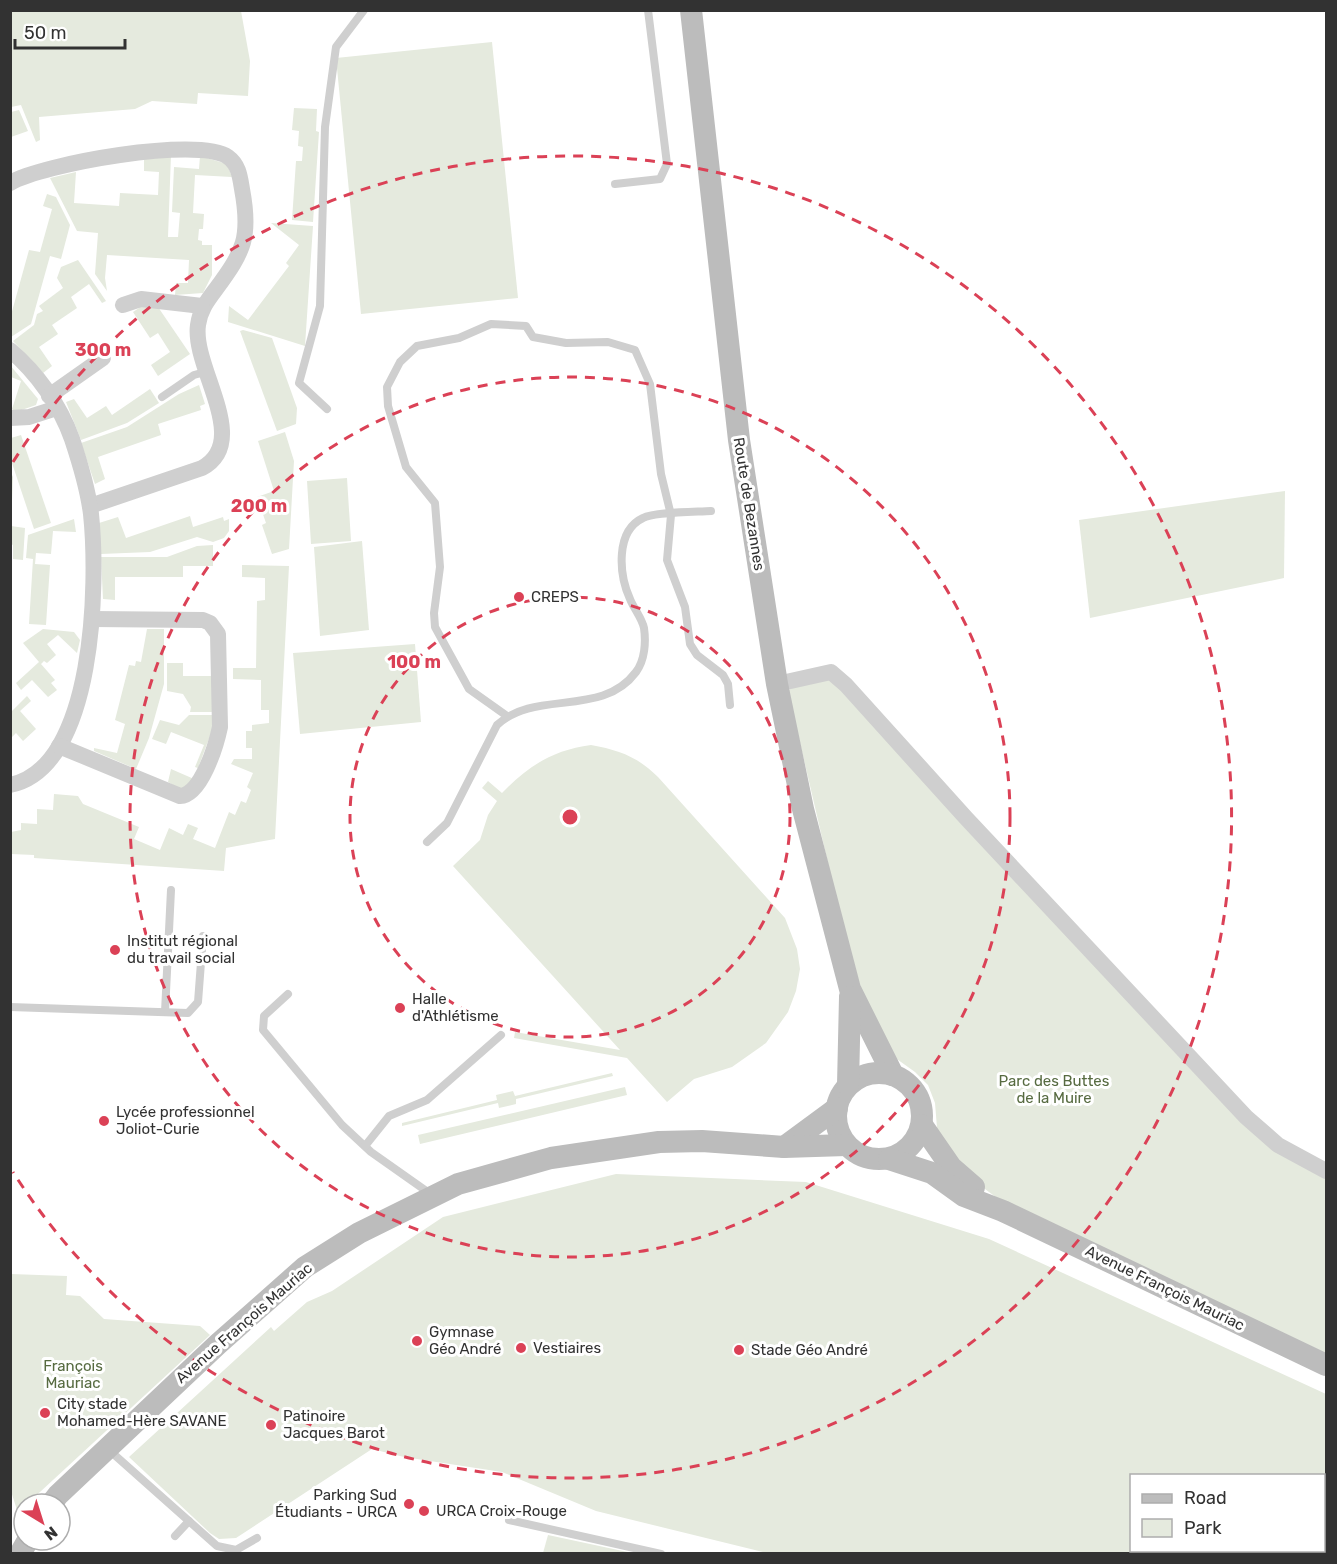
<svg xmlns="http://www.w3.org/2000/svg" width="1337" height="1564" viewBox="0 0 1337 1564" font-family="Rubik,sans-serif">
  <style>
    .green { fill: #e5eade; fill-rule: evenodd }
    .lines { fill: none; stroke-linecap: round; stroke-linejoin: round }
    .lane { stroke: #cfcfcf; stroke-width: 8 }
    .street { stroke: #cfcfcf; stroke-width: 16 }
    .secondary { stroke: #bcbcbc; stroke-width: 22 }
    .ring { fill: none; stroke: #db4156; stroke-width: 3; stroke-dasharray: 10 8 }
    .poi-dot { fill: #db4156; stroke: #fff; stroke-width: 2 }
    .labels { text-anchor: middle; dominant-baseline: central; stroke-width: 6; stroke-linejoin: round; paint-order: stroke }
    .street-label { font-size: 15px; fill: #323232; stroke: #fff }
    .poi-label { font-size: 15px; fill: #323232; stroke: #fff; text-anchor: start }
    .park-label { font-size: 15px; fill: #576b41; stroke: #fff }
    .centre { fill: #db4156; stroke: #fff; stroke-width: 3 }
    .ring-label { font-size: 18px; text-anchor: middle; font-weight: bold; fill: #db4156; stroke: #fff; stroke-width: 6; stroke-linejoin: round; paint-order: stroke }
  </style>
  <rect width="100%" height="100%" fill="#fff"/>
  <g class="green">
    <path d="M11,10L241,11L250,61L248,96L198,93L197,104L152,101L135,109L39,117L40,140L36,142L21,105L11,107Z"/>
    <path d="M492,42L518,298L361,314L336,58Z"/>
    <path d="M294,108L317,109L316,131L319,132L313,222L292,220L296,161H302L303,147L298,146L299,131L292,130Z"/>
    <path d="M19,110L28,131L11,137V112Z"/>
    <path d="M171,155L168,237H178L180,213L172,212L174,167L199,169L200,156L227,164L232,177L195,175L193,213L204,214L203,229H199L198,240L202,241V245H212V275L203,293L175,295L176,283H188L189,260L107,255L105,278L107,291L95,274L98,233L77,231L50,178L76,172L74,203L119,206L120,193L158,195L159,172L144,171V158Z"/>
    <path d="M47,194L56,197L70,225L61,259L50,256L31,324L11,337V315L29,250L40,252L52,209L43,206Z"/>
    <path d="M271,223L313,226L305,346L228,322L229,306L248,320L289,266L286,263L299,245Z"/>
    <path d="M78,260L106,301L102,303L89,284L71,297L77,308L52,325L58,334L39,347L52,366L43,373L13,341L34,325L37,314L43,311L39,306L63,288L57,278L61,267Z"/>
    <path d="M142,306L158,307L190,354L158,376L151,365L170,352L158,333L150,338L133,312Z"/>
    <path d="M243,330L272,338L297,408L296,424L277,431L240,331Z"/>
    <path d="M10,365L38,399L36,405L16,412L12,409L21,381L11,377Z"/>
    <path d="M199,385L205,404L200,406L201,410L158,424L161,435L98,457L105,479L95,484L81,443L127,427L179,394Z"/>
    <path d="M150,389L159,403L127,423L81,440L66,402L74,399L87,418L106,406L112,415Z"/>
    <path d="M285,432L294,461L289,549L272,554L262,525L266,523L257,497L274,491L258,441Z"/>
    <path d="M21,435L51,523L34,529L11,460V438Z"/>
    <path d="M10,470L13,477L11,526L25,528L23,560L13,559V545L11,544Z"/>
    <path d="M347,478L351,541L311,544L307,481Z"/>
    <path d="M1285,491L1284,578L1090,618L1079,520Z"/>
    <path d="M190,516L193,527L223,517L224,521L229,519V531L224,538L213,542L197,537L150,552L101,554L99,523L118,517L126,538Z"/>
    <path d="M74,519L76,532L53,531L51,554L36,553L35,564L50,565L46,625L29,624L33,559L26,558L28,535Z"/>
    <path d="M362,541L369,630L320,636L314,547Z"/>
    <path d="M213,545V566H183V577H115V600L103,599L101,557H167L197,546Z"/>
    <path d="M242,565L289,566L275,839L226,848L224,871L34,858V855L11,854V832L21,830V823L37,824V809L53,810L54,794L78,796L83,804L139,827L134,839L160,850L169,828L183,835L188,824L198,828L193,839L215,848L229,812L235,815L241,801L246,803L251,790L247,787L253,773L231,764L234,759H252V748H246V731H252V725L269,723V710H261V680L233,679V668H256L257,601L265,600V578L242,577Z"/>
    <path d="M43,629L74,632L80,640L77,653L58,635L47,644L56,655L47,663L44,661L41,664L55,680L51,683L57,690L48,697L32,680L21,690L16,683L39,662L23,643Z"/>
    <path d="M147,629H164V684L149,738L136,769L94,751V748L117,753L125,724L115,720L129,665L135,666L136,661L141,662Z"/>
    <path d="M415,644L421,722L300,734L293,653Z"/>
    <path d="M167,663H183V676H213V712H190L191,707L183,694L167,691Z"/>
    <path d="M827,675L1223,1097L1326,1175V1357L997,1198L977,1183L938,1140L935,1103L928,1085L915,1072L887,1052L877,1037L847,945L788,691L794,686Z"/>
    <path d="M27,696L31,701L20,711L36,729L23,741L16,733L11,738V712Z"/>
    <path d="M189,715H214L213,728L198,768L195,767L204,745L171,732L166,744L152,739L160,720L179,725Z"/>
    <path d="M591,745C619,750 638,757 658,777L785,918L797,949L800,969L796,991L788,1012L766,1043L732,1067L694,1079L667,1102L627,1058L514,1038L515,1032L620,1050L453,866L480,840L488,815L497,801L482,788L488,781L502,793C528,766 553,750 591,745Z"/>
    <path d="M171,769L194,779L182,790L168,782Z"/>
    <path d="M612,1073L613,1076L516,1099V1104L499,1108L498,1103L402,1126V1123L497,1100L496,1095L513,1091L515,1096Z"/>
    <path d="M625,1087L627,1095L420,1144L418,1135Z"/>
    <path d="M616,1174L806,1182L989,1239L1326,1394V1553H767L596,1511L502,1472L404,1457L372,1449L236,1538L219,1539L210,1533L129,1457L271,1327L274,1331L307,1302L332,1291L443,1217ZM1132,1476H1324V1550H1132Z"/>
    <path d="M11,1274L67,1276L66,1295L80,1296L104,1319L200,1326L210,1335L27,1504H24V1507L17,1510L10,1488Z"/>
    <path d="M548,1535L632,1553H543Z"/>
  </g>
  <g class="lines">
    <g class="lane">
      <path d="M615,184L660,179L667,164L648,10"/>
      <path d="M162,397L194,375L205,372"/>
      <path d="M327,409L299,383L320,306L325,127L336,47L364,10"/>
      <path d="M507,716L469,689L435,627L434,613L440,567L435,503L406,467L388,406L387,387L400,362L417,346L459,338L491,324L526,326L533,337L566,343L608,342L635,350L650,384L661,474L671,515L667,560L685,607L690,644L697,655L723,675L728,684L730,705"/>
      <path d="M427,842L447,823L497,725C536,689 602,718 636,672C645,660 646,642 644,628C642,618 634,609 630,599C619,575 615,531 643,518C654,512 696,512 711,511"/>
      <path d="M288,994L264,1016L263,1030L342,1125L371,1152L432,1195"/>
      <path d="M10,1007L188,1013L198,1002L203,936"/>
      <path d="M165,1012L171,890"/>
      <path d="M365,1146L389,1116L427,1100L501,1035"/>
      <path d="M109,1450L217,1546L236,1550L257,1538"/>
      <path d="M509,1520L661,1554"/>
      <path d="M175,1536L189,1521"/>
    </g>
    <g class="street">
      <path d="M10,183C42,164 198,136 228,157C239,165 240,177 242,189C251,237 244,251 216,289C207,301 200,310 198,325C192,368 252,441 202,468L90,506"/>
      <path d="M123,305L141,299L202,306"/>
      <path d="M10,350C37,373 60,405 72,439C80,463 88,490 91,514C98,581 96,768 10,785"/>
      <path d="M49,396L103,358"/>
      <path d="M10,418L29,417L57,408"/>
      <path d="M777,684L831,672L846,685L966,818L1246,1117L1278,1145L1326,1171"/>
      <path d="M59,746L180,796C201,795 216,746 220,727L218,634L210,623L203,620L92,619"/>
    </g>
    <g class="secondary">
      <path d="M691,10L739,440L777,684L803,809L850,989L893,1075"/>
      <circle cx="879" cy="1116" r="43"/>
      <path d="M848,1085L850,997"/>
      <path d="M922,1125L951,1167L974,1187"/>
      <path d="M784,1147L837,1108"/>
      <path d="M889,1159L932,1173L964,1196L1003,1211L1326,1365"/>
      <path d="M51,1504L58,1495L218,1344L305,1267L359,1233L458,1184L551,1158L659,1142L702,1141L784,1147L846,1145"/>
      <path d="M20,1554L28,1540"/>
    </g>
  </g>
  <g class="ring">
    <circle cx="570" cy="817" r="220"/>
    <circle cx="570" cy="817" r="440"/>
    <path d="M13 462A661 661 0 1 1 13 1172"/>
  </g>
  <g class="poi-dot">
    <circle cx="519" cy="597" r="6"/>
    <circle cx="115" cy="950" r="6"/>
    <circle cx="400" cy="1008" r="6"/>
    <circle cx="104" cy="1121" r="6"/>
    <circle cx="417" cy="1341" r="6"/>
    <circle cx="521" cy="1348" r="6"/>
    <circle cx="739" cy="1350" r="6"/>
    <circle cx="45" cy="1413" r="6"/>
    <circle cx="271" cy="1425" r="6"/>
    <circle cx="409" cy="1504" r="6"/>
    <circle cx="424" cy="1511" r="6"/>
  </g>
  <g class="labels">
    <g class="street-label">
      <text transform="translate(749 504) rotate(81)">Route de Bezannes</text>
      <text transform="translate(1165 1288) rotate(26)">Avenue François Mauriac</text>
      <text transform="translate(244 1323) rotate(-41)">Avenue François Mauriac</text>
    </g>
    <g class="poi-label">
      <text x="531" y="597">CREPS</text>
      <text x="127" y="941">Institut régional<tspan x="127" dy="17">du travail social</tspan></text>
      <text x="412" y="999">Halle<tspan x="412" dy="17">d'Athlétisme</tspan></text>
      <text x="116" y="1112">Lycée professionnel<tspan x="116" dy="17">Joliot-Curie</tspan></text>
      <text x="429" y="1332">Gymnase<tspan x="429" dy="17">Géo André</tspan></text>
      <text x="533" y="1348">Vestiaires</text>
      <text x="751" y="1350">Stade Géo André</text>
      <text x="57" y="1404">City stade<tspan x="57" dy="17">Mohamed-Hère SAVANE</tspan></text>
      <text x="283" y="1416">Patinoire<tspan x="283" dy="17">Jacques Barot</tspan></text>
      <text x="397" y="1495" text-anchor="end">Parking Sud<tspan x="397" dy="17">Étudiants - URCA</tspan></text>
      <text x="436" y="1511">URCA Croix-Rouge</text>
    </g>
    <g class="park-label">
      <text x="1054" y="1081">Parc des Buttes<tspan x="1054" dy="17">de la Muire</tspan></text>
      <text x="73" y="1366">François<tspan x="73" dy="17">Mauriac</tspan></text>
    </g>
  </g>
  <circle cx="570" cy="817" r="9" class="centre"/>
  <g class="ring-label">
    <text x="103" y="356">300 m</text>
    <text x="259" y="512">200 m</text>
    <text x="414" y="668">100 m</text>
  </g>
  <rect width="1337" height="1564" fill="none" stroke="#323232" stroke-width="24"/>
  <rect x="1130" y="1474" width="195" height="78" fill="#ffffff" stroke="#adadad" stroke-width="1.5"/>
  <rect x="1142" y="1494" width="30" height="9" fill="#bcbcbc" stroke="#adadad" stroke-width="1.5"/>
  <text x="1184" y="1504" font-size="18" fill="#323232">Road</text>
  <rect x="1142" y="1519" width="30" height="18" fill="#e5eade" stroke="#adadad" stroke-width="1.5"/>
  <text x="1184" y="1534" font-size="18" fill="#323232">Park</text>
  <g transform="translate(42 1522) rotate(142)"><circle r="28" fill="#ffffff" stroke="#adadad" stroke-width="1.5"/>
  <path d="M0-4.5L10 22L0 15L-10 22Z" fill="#db4156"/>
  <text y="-9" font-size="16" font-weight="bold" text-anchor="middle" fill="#323232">N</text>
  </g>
  <path d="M15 39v9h110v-9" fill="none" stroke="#323232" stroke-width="3"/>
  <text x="24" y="39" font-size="18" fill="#323232" stroke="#ffffff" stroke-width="4.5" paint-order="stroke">50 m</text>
</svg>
